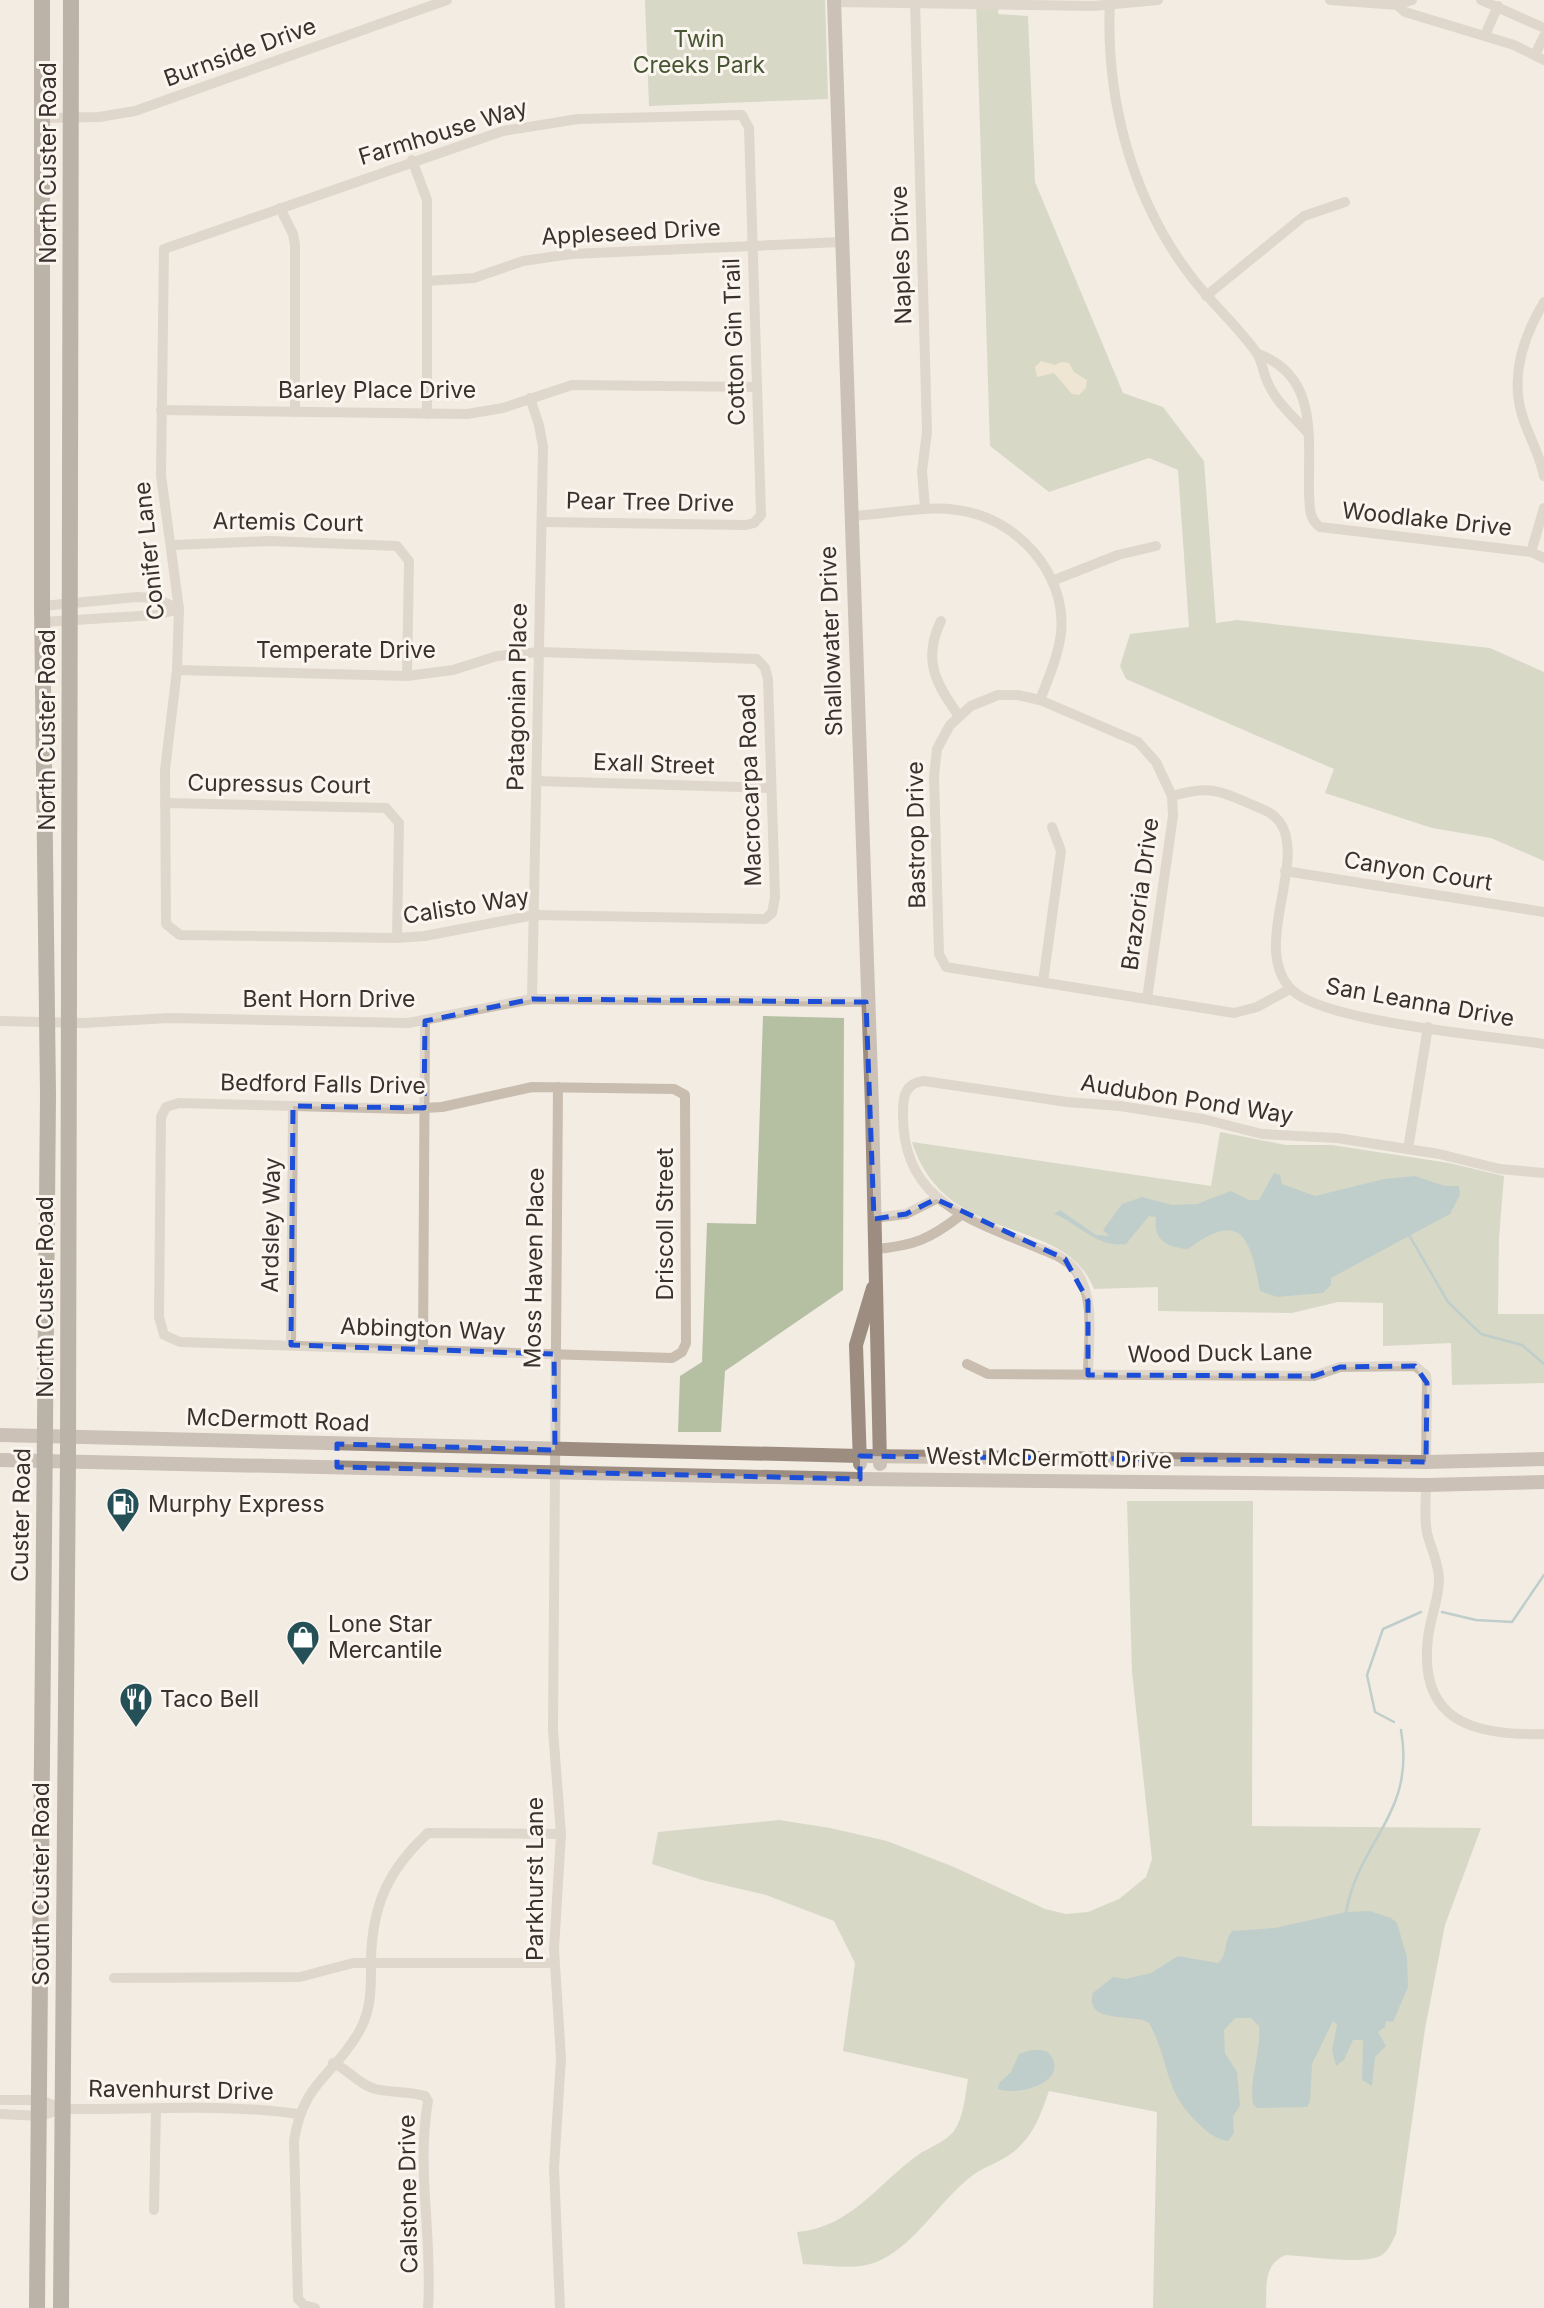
<svg xmlns="http://www.w3.org/2000/svg" width="1544" height="2308" viewBox="0 0 1544 2308" font-family="Inter,sans-serif">
  <style>
    .green { fill: #b5c0a3 }
    .sand { fill: #e9ddbd }
    .water { fill: #84a8ad }
    .lines { fill: none; stroke-linecap: round; stroke-linejoin: round }
    .stream { stroke: #84a8ad; stroke-width: 2.5 }
    .street { stroke: #c9bdaf; stroke-width: 10 }
    .secondary { stroke: #9d8d80; stroke-width: 14 }
    .primary { stroke: #796a5f; stroke-width: 16 }
    .marked { fill: none; stroke: #1d4ed8; stroke-width: 5; stroke-dasharray: 14 9; stroke-linejoin: round }
    .labels { text-anchor: middle; dominant-baseline: central; stroke-width: 6; stroke-linejoin: round; paint-order: stroke }
    .park-label { font-size: 23px; fill: #465532; stroke: #faf5ef }
    .street-label { font-size: 23px; fill: #39312c; stroke: #faf5ef }
    .poi-label { font-size: 23px; fill: #39312c; stroke: #faf5ef; text-anchor: start }
  </style>
  <rect width="100%" height="100%" fill="#f2ece3"/>
  <g class="green">
    <path d="M645,0H825L828,99L649,106Z"/>
    <path d="M976,0H999L998,14L1028,16L1035,182L1123,393L1163,407L1204,461L1216,623L1237,620L1490,648L1544,672V861L1491,838L1432,828L1325,793L1334,769L1126,679L1120,666L1130,634L1189,627L1178,470L1149,458L1049,492L990,446Z"/>
    <path d="M763,1016L844,1018L843,1290L725,1371L721,1432H678L680,1376L702,1362L707,1223L756,1224Z"/>
    <path d="M1220,1132L1286,1145H1332L1449,1163L1504,1176L1499,1238L1498,1314H1544V1383L1452,1385L1451,1343L1383,1346V1303L1338,1302L1292,1313L1158,1311V1287L1094,1289C1064,1212 946,1249 912,1142L1211,1186Z"/>
    <path d="M1127,1501H1253L1252,1826L1481,1828L1445,1925L1425,2029L1396,2234C1392,2242 1388,2252 1380,2256C1362,2265 1307,2256 1286,2255C1263,2264 1267,2286 1266,2308H1153L1157,2112L1049,2091C1042,2111 1035,2132 1019,2147C1007,2160 987,2165 973,2175C940,2200 919,2240 883,2259C859,2272 829,2265 803,2264L797,2232C852,2227 877,2184 918,2155C929,2147 946,2142 954,2131C964,2116 965,2096 968,2079L843,2051L855,1963L834,1921L766,1895L702,1880L652,1864L658,1832L779,1820L830,1828L887,1841L954,1867L1045,1909L1066,1914L1088,1912L1119,1899L1146,1877L1152,1859L1132,1672Z"/>
  </g>
  <path class="sand" d="M1041,361L1055,365L1061,362L1069,363L1074,372L1087,380L1086,388L1079,395L1072,394L1054,373L1037,377L1035,367Z"/>
  <g class="water">
    <path d="M1274,1173L1280,1175L1282,1184L1315,1196L1384,1179L1415,1176L1445,1186H1459L1460,1195L1450,1214L1331,1278V1285L1323,1293L1277,1297L1260,1291C1250,1238 1242,1209 1188,1249C1166,1247 1153,1240 1156,1217L1149,1216L1126,1244C1096,1248 1080,1224 1054,1214L1060,1210L1096,1235L1109,1236L1103,1230L1122,1204L1142,1197L1172,1205L1197,1204L1231,1191L1249,1200H1259Z"/>
    <path d="M1370,1911L1391,1918L1397,1923L1407,1957L1408,1987L1393,2022L1386,2021L1385,2027L1378,2032L1386,2046L1375,2057L1372,2086L1362,2080L1363,2040H1353L1344,2060L1336,2066L1332,2050L1337,2025L1333,2021L1312,2064L1310,2101L1307,2107L1257,2108L1253,2104C1249,2077 1261,2054 1259,2026L1251,2018H1235L1224,2030L1225,2053L1237,2072L1240,2106L1233,2116L1234,2133L1228,2141C1217,2140 1207,2132 1200,2125C1162,2090 1171,2063 1149,2023C1136,2013 1083,2025 1093,1993L1113,1977L1126,1979L1151,1973L1178,1956L1218,1963C1229,1954 1223,1941 1232,1931L1275,1928L1346,1912Z"/>
    <path d="M1042,2050L1048,2052C1073,2081 1019,2097 998,2089L999,2083L1011,2072L1019,2054L1031,2050Z"/>
  </g>
  <g class="lines">
    <g class="stream">
      <path d="M1409,1235L1448,1302L1481,1334L1522,1345L1544,1364"/>
      <path d="M1442,1612L1476,1620L1512,1622L1544,1575"/>
      <path d="M1394,1722L1375,1712L1367,1675L1383,1629L1421,1612"/>
      <path d="M1346,1912C1359,1840 1416,1814 1401,1730"/>
    </g>
    <g class="street">
      <path d="M915,0L927,432L922,471L925,508"/>
      <path d="M1110,0C1105,97 1131,197 1190,275C1210,302 1237,325 1256,352C1262,360 1263,372 1267,381C1275,401 1293,416 1306,431"/>
      <path d="M1330,0L1397,5L1412,0"/>
      <path d="M1481,0L1544,28"/>
      <path d="M834,2L1093,6L1158,0"/>
      <path d="M1397,5L1405,12L1514,45L1544,60"/>
      <path d="M1485,35L1498,6"/>
      <path d="M1535,55L1544,36"/>
      <path d="M42,118L99,117L135,111L447,0"/>
      <path d="M412,160L427,200V414"/>
      <path d="M280,208L293,234L295,245V412"/>
      <path d="M427,281L474,278L523,261L571,254L841,242"/>
      <path d="M1206,296L1304,216L1345,202"/>
      <path d="M1544,302C1523,337 1509,380 1524,421C1531,440 1540,456 1544,476"/>
      <path d="M1258,354C1319,376 1308,438 1309,493C1310,506 1308,518 1320,527L1531,552L1544,558"/>
      <path d="M530,398L539,425L543,447L532,999"/>
      <path d="M161,410L467,414L503,408L572,385L756,387"/>
      <path d="M850,516C886,515 921,505 957,510C1016,517 1067,573 1061,633C1058,657 1048,679 1040,700"/>
      <path d="M173,545L270,541L397,546L409,561L407,676"/>
      <path d="M1531,552L1544,508"/>
      <path d="M1052,581L1118,555L1156,546"/>
      <path d="M42,606L137,597L155,598L179,609"/>
      <path d="M941,621C922,660 936,684 959,716"/>
      <path d="M42,622L156,615L179,609"/>
      <path d="M177,670L407,676L453,670L497,656L539,652L757,659L765,668L768,679L775,897L772,913L765,919L534,915L425,936L397,938L180,935L166,924L165,770L177,670L179,609L161,475L164,249L503,131L578,119L742,115L749,128L761,515L754,523L746,525L542,522"/>
      <path d="M537,781L769,788"/>
      <path d="M1172,796C1205,786 1217,789 1248,803C1259,808 1271,811 1279,821C1309,860 1249,948 1292,990C1324,1022 1492,1036 1544,1044"/>
      <path d="M165,803L386,808L399,823L397,938"/>
      <path d="M1285,871L1544,912"/>
      <path d="M1043,982L1061,851L1052,827"/>
      <path d="M1147,999L1173,816L1172,796L1156,762L1138,742L1040,700L1018,695H998L971,706L950,725L937,749L934,776L939,954L946,967L1234,1013L1257,1007L1290,989"/>
      <path d="M0,1021L83,1023L169,1018L408,1023L532,999L866,1002"/>
      <path d="M532,1087L674,1089L685,1095L686,1343L682,1352L672,1358L180,1342L164,1335L159,1317L161,1117L166,1107L179,1103L408,1109L442,1107Z"/>
      <path d="M558,1087L553,1730L561,1834L554,1949L561,2058L554,2168L560,2308"/>
      <path d="M1408,1149L1428,1027"/>
      <path d="M874,1218L906,1214L936,1199"/>
      <path d="M875,1249C914,1246 930,1239 961,1215"/>
      <path d="M291,1345L293,1106"/>
      <path d="M423,1349L425,1021"/>
      <path d="M967,1364L988,1374L1314,1376L1340,1367L1415,1366L1426,1375L1427,1383L1426,1462"/>
      <path d="M1088,1375C1088,1343 1096,1298 1076,1271C1065,1256 1047,1252 1031,1245C963,1217 901,1198 903,1111C903,1095 906,1083 924,1081L1067,1102L1120,1106L1203,1119L1262,1134L1337,1138L1439,1154L1500,1169L1544,1173"/>
      <path d="M1426,1485C1426,1500 1424,1518 1427,1533C1431,1549 1439,1563 1439,1580C1439,1599 1430,1618 1428,1638C1418,1721 1473,1736 1544,1734"/>
      <path d="M114,1978L300,1977L353,1963H554"/>
      <path d="M333,2063C348,2069 358,2084 375,2089C392,2093 409,2091 425,2096L428,2101C416,2169 433,2239 428,2308"/>
      <path d="M0,2100H40L63,2109"/>
      <path d="M0,2114L40,2116L63,2109C141,2110 221,2103 298,2114"/>
      <path d="M154,2210L156,2109"/>
      <path d="M315,2308L304,2305L298,2299L294,2141C303,2080 336,2075 361,2028C372,2007 371,1983 371,1960C372,1906 388,1870 428,1833L561,1834"/>
    </g>
    <g class="secondary">
      <path d="M834,0L872,1107L880,1464"/>
      <path d="M0,1435L860,1456L1426,1462L1544,1459"/>
      <path d="M0,1460L860,1479L1426,1485L1544,1482"/>
      <path d="M860,1464L856,1345L873,1288"/>
    </g>
    <g class="primary">
      <path d="M37,2308L48,1095L42,606V0"/>
      <path d="M61,2308L68,1460L71,0"/>
    </g>
  </g>
  <path d="M0 0H1544V2308H0ZM532,999L866,1002L874,1219L906,1214L936,1199L1065,1259L1088,1301V1375L1314,1376L1340,1367L1415,1366L1427,1383L1426,1462L860,1456V1479L337,1467V1444L555,1450L554,1354L291,1345L293,1106L424,1108L425,1021Z" fill="#f2ece3" fill-opacity=".55" fill-rule="evenodd"/>
  <path class="marked" d="M532,999L866,1002L874,1219L906,1214L936,1199L1065,1259L1088,1301V1375L1314,1376L1340,1367L1415,1366L1427,1383L1426,1462L860,1456V1479L337,1467V1444L555,1450L554,1354L291,1345L293,1106L424,1108L425,1021Z"/>
  <defs>
    <symbol id="fuel-pin" viewBox="-11 -11 22 30"><path d="M0 17L-7.5 6A9.5 9.5 0 1 1 7.5 6Z" fill="#255057" stroke="#faf5ef"/><path d="M-5.5-6h7V0h2V4h1.3V-2.5L3-4.5l.8-.8L6-3V5H2.5V1h-1V6h-7ZM-4.2-4.7v3.2H.2V-4.7Z" fill="#fff"/></symbol>
    <symbol id="shop-pin" viewBox="-11 -11 22 30"><path d="M0 17L-7.5 6A9.5 9.5 0 1 1 7.5 6Z" fill="#255057" stroke="#faf5ef"/><path d="M-5-2.5h2.3a2.7 3.5 0 0 1 5.4 0H5L5.5 6h-11ZM-1.5-2.5h3a1.5 2.3 0 0 0-3 0Z" fill="#fff"/></symbol>
    <symbol id="restaurant-pin" viewBox="-11 -11 22 30"><path d="M0 17L-7.5 6A9.5 9.5 0 1 1 7.5 6Z" fill="#255057" stroke="#faf5ef"/><path d="M-5-6h1v4h1v-4h1v4h1v-4h1v5L-1.5 .5V6h-2V.5L-5-1ZM5-6V6H3V1.5H1.5Q1.5-4 5-6Z" fill="#fff"/></symbol>
  </defs>
  <g fill-rule="evenodd">
    <use href="#fuel-pin" x="104" y="1485" width="38" height="52"/>
    <use href="#shop-pin" x="284" y="1618" width="38" height="52"/>
    <use href="#restaurant-pin" x="117" y="1680" width="38" height="52"/>
  </g>
  <g class="labels">
    <g class="park-label">
      <text x="699" y="39">Twin<tspan x="699" dy="26">Creeks Park</tspan></text>
    </g>
    <g class="street-label">
      <text transform="translate(240 52) rotate(-20)">Burnside Drive</text>
      <text transform="translate(443 132) rotate(-17)">Farmhouse Way</text>
      <text transform="translate(48 163) rotate(-90)">North Custer Road</text>
      <text transform="translate(631 232) rotate(-3)">Appleseed Drive</text>
      <text transform="translate(901 255) rotate(-92)">Naples Drive</text>
      <text transform="translate(734 342) rotate(-92)">Cotton Gin Trail</text>
      <text x="377" y="390">Barley Place Drive</text>
      <text transform="translate(650 502) rotate(1)">Pear Tree Drive</text>
      <text transform="translate(1427 519) rotate(6)">Woodlake Drive</text>
      <text transform="translate(288 522) rotate(1)">Artemis Court</text>
      <text transform="translate(149 551) rotate(-96)">Conifer Lane</text>
      <text transform="translate(831 641) rotate(-92)">Shallowater Drive</text>
      <text x="346" y="650">Temperate Drive</text>
      <text transform="translate(517 697) rotate(-89)">Patagonian Place</text>
      <text transform="translate(47 730) rotate(-90)">North Custer Road</text>
      <text transform="translate(654 764) rotate(2)">Exall Street</text>
      <text transform="translate(279 784) rotate(1)">Cupressus Court</text>
      <text transform="translate(750 790) rotate(-92)">Macrocarpa Road</text>
      <text transform="translate(916 835) rotate(-91)">Bastrop Drive</text>
      <text transform="translate(1418 871) rotate(9)">Canyon Court</text>
      <text transform="translate(1140 894) rotate(-82)">Brazoria Drive</text>
      <text transform="translate(466 906) rotate(-9)">Calisto Way</text>
      <text x="329" y="999">Bent Horn Drive</text>
      <text transform="translate(1420 1002) rotate(10)">San Leanna Drive</text>
      <text transform="translate(323 1084) rotate(1)">Bedford Falls Drive</text>
      <text transform="translate(1187 1099) rotate(9)">Audubon Pond Way</text>
      <text transform="translate(665 1224) rotate(-90)">Driscoll Street</text>
      <text transform="translate(271 1225) rotate(-89)">Ardsley Way</text>
      <text transform="translate(534 1268) rotate(-89)">Moss Haven Place</text>
      <text transform="translate(45 1297) rotate(-90)">North Custer Road</text>
      <text transform="translate(423 1329) rotate(2)">Abbington Way</text>
      <text transform="translate(1220 1353) rotate(-1)">Wood Duck Lane</text>
      <text transform="translate(278 1420) rotate(2)">McDermott Road</text>
      <text transform="translate(1049 1458) rotate(1)">West McDermott Drive</text>
      <text transform="translate(21 1515) rotate(-89)">Custer Road</text>
      <text transform="translate(535 1879) rotate(-90)">Parkhurst Lane</text>
      <text transform="translate(41 1884) rotate(-90)">South Custer Road</text>
      <text transform="translate(181 2090) rotate(1)">Ravenhurst Drive</text>
      <text transform="translate(408 2194) rotate(-91)">Calstone Drive</text>
    </g>
    <g class="poi-label">
      <text x="148" y="1504">Murphy Express</text>
      <text x="328" y="1624">Lone Star<tspan x="328" dy="26">Mercantile</tspan></text>
      <text x="160" y="1699">Taco Bell</text>
    </g>
  </g>
</svg>
